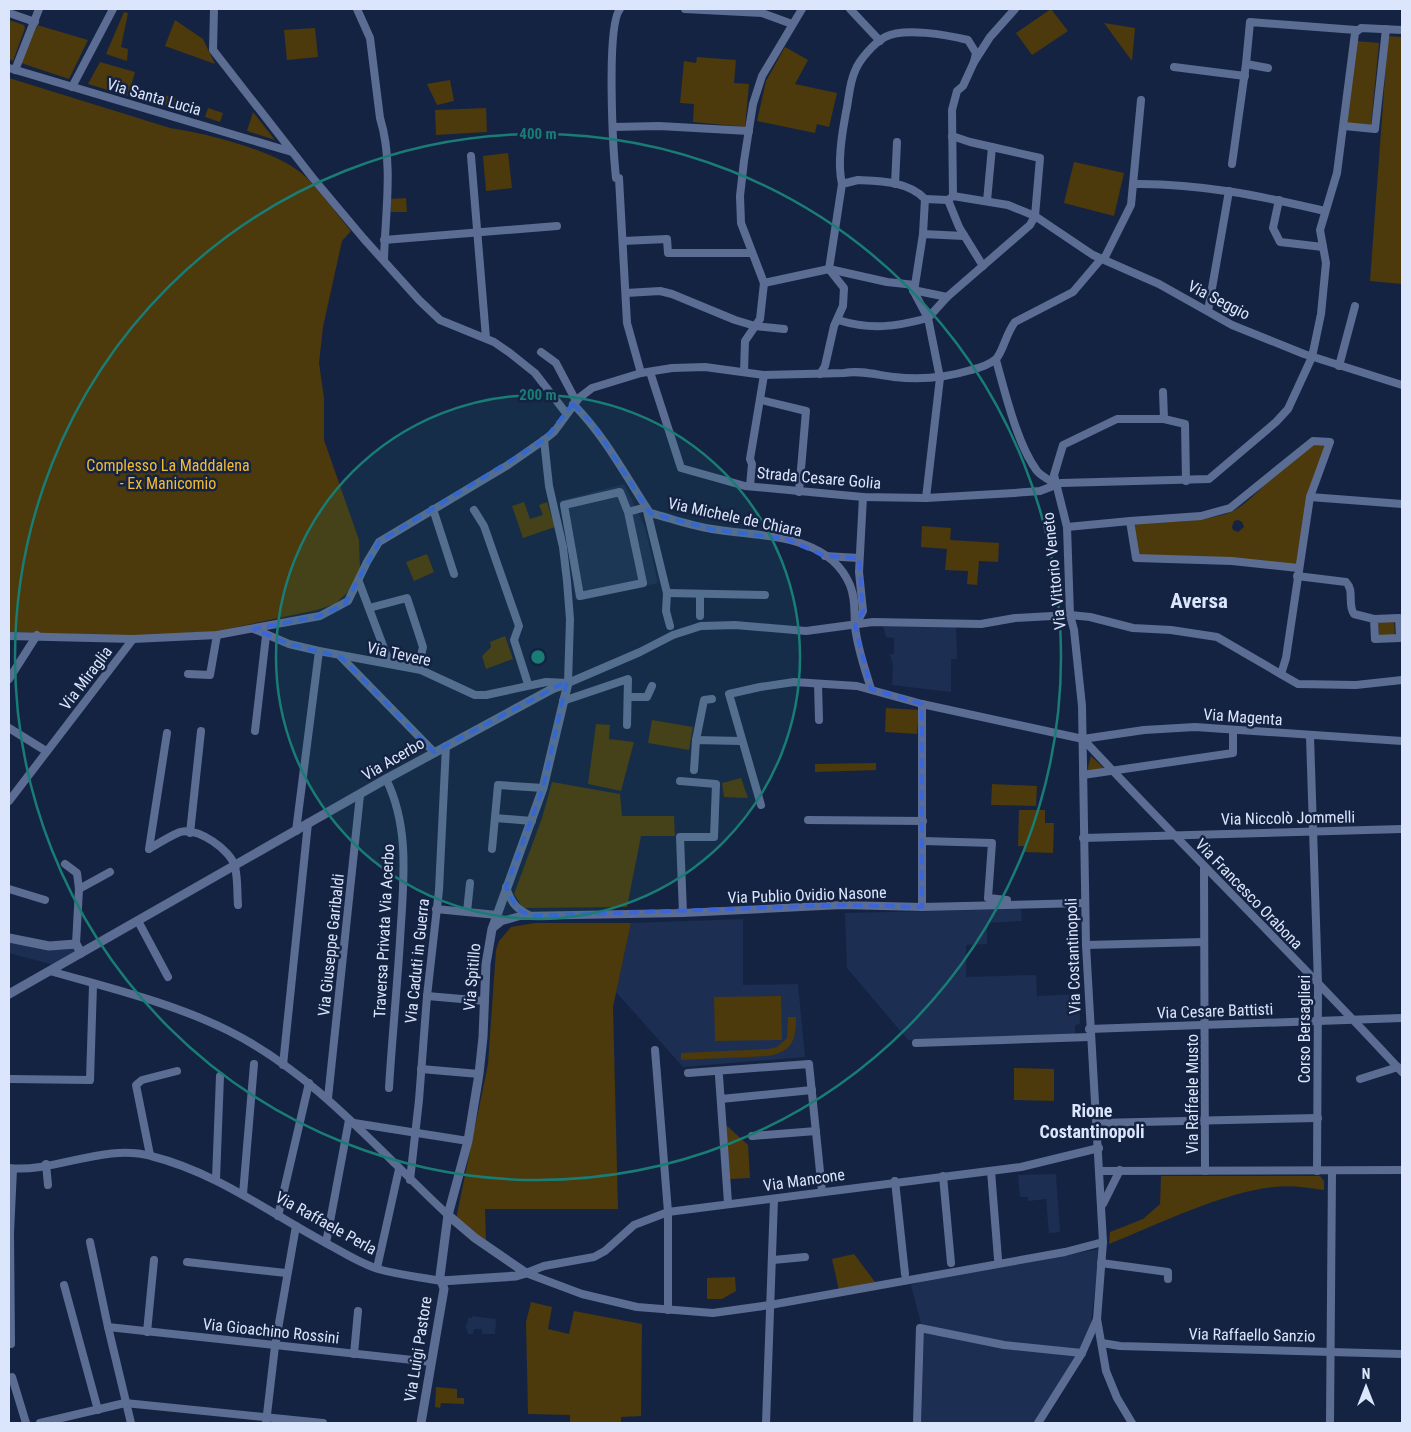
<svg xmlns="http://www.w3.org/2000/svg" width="1411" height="1432" viewBox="0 0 1411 1432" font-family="'Roboto Condensed',sans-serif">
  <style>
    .built { fill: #1d2e53 }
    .green { fill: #4c390c; fill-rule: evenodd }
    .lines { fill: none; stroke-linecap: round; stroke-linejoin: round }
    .minor { stroke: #5c6d93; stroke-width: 8 }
    .tertiary { stroke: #5c6d93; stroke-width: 9 }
    .marked { fill: none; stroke: #3a65dd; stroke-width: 4; stroke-dasharray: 10 6; stroke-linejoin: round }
    .ring { fill: none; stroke: #197c75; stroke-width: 2.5 }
    .labels { text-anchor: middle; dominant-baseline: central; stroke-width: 5; stroke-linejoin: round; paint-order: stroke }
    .street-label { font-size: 16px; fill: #dbe5fb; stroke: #152343 }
    .park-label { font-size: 16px; fill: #f3bb2e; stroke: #152343 }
    .neighbourhood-label { font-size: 18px; font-weight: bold; fill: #dbe5fb; stroke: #152343 }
    .district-label { font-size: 21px; font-weight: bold; fill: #dbe5fb; stroke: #152343 }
    .centre { fill: #197c75; stroke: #152343; stroke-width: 2.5 }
    .ring-label { font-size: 15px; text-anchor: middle; font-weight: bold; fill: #197c75; stroke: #152343; stroke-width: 5; stroke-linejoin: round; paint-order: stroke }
  </style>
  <rect width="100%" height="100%" fill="#152343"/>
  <g class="built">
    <path d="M624,484L645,527L658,583L575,600L569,551L559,501Z"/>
    <path d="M883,625L956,627L957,659H951V692L892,685L893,665L890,654H894V638L886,637Z"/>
    <path d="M1021,909L1022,921L987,923V944L966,945V977L1036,975L1037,996L1079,994L1080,1024L1075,1025V1034L908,1040L847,968L845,913Z"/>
    <path d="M743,919V985L798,984L805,1057L683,1067L616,992L631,923Z"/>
    <path d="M9,941L74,947L75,953L54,965L9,953Z"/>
    <path d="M1056,1174L1060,1232L1049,1233L1046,1199L1028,1201V1197H1020L1018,1175Z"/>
    <path d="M1100,1249L1090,1330L1083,1347L1035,1423H921L924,1335L911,1285L924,1280Z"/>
    <path d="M472,1316L496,1319L495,1334H482V1329H474L473,1334H468L465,1325H467L468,1318H472Z"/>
  </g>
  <g class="green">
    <path d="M1051,9L1068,31L1032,55L1016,33Z"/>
    <path d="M124,12L128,13L121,47L128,49L127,61L106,54Z"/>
    <path d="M9,20L24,25L25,28L13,61L9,59Z"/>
    <path d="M175,20L203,39L215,64L165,46Z"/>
    <path d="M1104,23L1135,28L1132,61Z"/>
    <path d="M37,25L88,40L69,79L21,63Z"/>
    <path d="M315,28L318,57L287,60L284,30Z"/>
    <path d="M1388,36L1402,37V284L1370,281Z"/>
    <path d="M1356,41L1379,43L1371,125L1347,123Z"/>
    <path d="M785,47L808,60L795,84L837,93L829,127L817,124L815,133L757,121L766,81Z"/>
    <path d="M697,57L736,60L734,83L749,84L745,127L693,122L694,104L680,103L684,61L696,63Z"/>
    <path d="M100,62L135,72L128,96L88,84Z"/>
    <path d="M9,78L170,128C205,133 273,150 300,172C317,186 336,213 351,231L342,241L323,327L319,363L324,398V440L359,540L360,569L349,591L335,604L317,610L218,631L141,636L9,632Z"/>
    <path d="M450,80L454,101L437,105L427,84Z"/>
    <path d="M164,95L197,104L194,114L161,104Z"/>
    <path d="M208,108L223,113L220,122L205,117Z"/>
    <path d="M486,108L487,132L436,135L435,110Z"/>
    <path d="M253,112L275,140L247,131Z"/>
    <path d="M508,153L512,188L486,191L483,156Z"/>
    <path d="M1074,162L1124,173L1114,216L1064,203Z"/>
    <path d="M406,198L407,212H391L390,199Z"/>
    <path d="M1323,443L1325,446L1297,567L1137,557L1132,525C1157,522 1215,522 1235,510C1261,495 1293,446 1323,443ZM1238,520L1242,522L1244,527L1238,532L1233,530L1232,527L1234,521Z"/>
    <path d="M524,502L530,519L543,515L539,505L547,502L555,527L523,538L512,506Z"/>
    <path d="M922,526L951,528L950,540L999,543L998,562L979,561L977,585L967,584L968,571L945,570L947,549L921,547Z"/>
    <path d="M427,554L434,572L414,581L406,562Z"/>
    <path d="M1394,621L1395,637H1379L1378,622Z"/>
    <path d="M505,636L513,659L486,669L482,656L491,647L490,642Z"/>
    <path d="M886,708L919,710L917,734L885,732Z"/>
    <path d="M652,720L693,727L689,750L648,743Z"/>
    <path d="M596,724L610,725L609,739L634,742L621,791L588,784Z"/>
    <path d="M1091,756L1104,768L1087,771Z"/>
    <path d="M876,763V770L815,772V764Z"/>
    <path d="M741,778L748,798L724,797L722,783Z"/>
    <path d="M552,782L620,794L622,816H674L675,836H641L627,907L523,908L514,894L542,818Z"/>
    <path d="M992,784L1037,786L1036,806L991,805Z"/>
    <path d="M1019,810H1045V823H1054L1053,853L1024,852V846H1018Z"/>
    <path d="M535,923H631L613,1007L618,1209H485L486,1241L456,1219L488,1064L496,950L499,941L511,927Z"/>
    <path d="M781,996L782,1040L715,1041L714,997Z"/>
    <path d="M788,1017H796C796,1039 793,1052 768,1056L681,1060V1053L768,1049L777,1047L787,1038Z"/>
    <path d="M1014,1068L1054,1069V1101L1014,1100Z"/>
    <path d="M726,1125L748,1145L750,1178L730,1179Z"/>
    <path d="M1161,1176H1320L1324,1181V1190C1308,1188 1291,1185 1275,1187C1225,1191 1157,1225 1109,1244L1110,1232L1143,1219L1160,1204Z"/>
    <path d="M854,1254L875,1282L839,1290L832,1259Z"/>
    <path d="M735,1277L736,1291L722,1299H707V1278Z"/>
    <path d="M531,1302L552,1307L548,1329L569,1334L574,1311L642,1324L641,1416L621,1417V1423H570V1415L528,1414L526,1322Z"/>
    <path d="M436,1387L457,1389V1398H464V1404L441,1403L440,1408L435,1407Z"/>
  </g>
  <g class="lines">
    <g class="minor">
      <path d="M214,9L213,50L312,177L364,239L419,300L440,320L494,342L510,353L535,373L566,413"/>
      <path d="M357,9L370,38L380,118C394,163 385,214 384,260"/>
      <path d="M620,9C606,26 613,150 616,178H619L627,323L641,373"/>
      <path d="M685,9L762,13L792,24"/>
      <path d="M850,9L880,41"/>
      <path d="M9,13L35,22"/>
      <path d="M1174,67L1245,76"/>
      <path d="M9,68L292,152"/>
      <path d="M1268,68L1246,64L1250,22L1356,30"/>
      <path d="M15,70L39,9"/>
      <path d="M72,87L113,9"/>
      <path d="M1344,126L1375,129L1386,29"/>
      <path d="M613,127L659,126L749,131"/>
      <path d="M471,156L486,338"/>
      <path d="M1232,164L1246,64"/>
      <path d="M858,180C880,181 908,181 925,199L923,234L915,285L887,282L829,269L842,184Z"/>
      <path d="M842,184C837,163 842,134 846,112C849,99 849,84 855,71C859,60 874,43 885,37C904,27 947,35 968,40L976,53L974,62"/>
      <path d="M895,184L897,142"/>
      <path d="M1133,184C1198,183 1262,196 1325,211"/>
      <path d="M953,196L1008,205L1035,216L1093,255L1159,284L1232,325L1304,354L1402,385"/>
      <path d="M925,199L948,200"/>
      <path d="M948,200L953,196L952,110L957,91L963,86L974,62L990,37L1015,9"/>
      <path d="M948,200L959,227L983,266"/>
      <path d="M1279,200L1273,228L1280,242L1323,247"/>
      <path d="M987,201L992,147"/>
      <path d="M923,234L964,236"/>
      <path d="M384,240L557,226"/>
      <path d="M623,241L667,239L668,253H751"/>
      <path d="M1104,259L1131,205L1141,100"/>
      <path d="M764,283L829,269L844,288L843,306L834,326L825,366L820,374"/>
      <path d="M913,290L947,297"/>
      <path d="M626,293L660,291L672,294L735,320L755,326L784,329"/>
      <path d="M1208,311L1229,191"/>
      <path d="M838,320C870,330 895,327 928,318L913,290L915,285"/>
      <path d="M541,352L556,363L576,401"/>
      <path d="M996,360C1005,392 1017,444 1037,471C1042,477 1050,480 1056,484"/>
      <path d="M1339,366L1355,306"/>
      <path d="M650,372L681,468L745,486L863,497L926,498L1014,493L1040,491L1061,483L1209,479L1276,422L1288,409L1312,357L1321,314L1326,263L1320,230L1337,173L1355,33L1361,28L1402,30"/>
      <path d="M744,372L745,341L760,319L764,283L741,223L740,196L744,161L753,104L762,76L802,9"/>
      <path d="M1163,392L1164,419"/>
      <path d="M761,400L806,411L799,492"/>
      <path d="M573,404C605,436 625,475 650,513C670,518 691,526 712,529C758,537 828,532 850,585C856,600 854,612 855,626C857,647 865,669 871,689"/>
      <path d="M544,440L549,486L563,547L567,581L570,619L568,683"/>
      <path d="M750,486L752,464L750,459L764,375"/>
      <path d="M1310,497L1402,504"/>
      <path d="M926,498L940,378L928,318L947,297L1030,225L1035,216L1040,158L970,142L952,136"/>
      <path d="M433,509L454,574"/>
      <path d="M474,510L484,526L519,626L514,640L528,684"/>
      <path d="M628,512L620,492L564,505L580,596L643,583L628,512L646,507L667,593L666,611L670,626"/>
      <path d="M1067,527L1130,521"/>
      <path d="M825,556L859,558"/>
      <path d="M1297,576L1346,582C1355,591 1347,604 1354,614L1374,619L1399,618L1400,638L1375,639L1374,619"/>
      <path d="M359,582L388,659L419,664L423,647L407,598L369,608"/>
      <path d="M667,593L765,595"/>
      <path d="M700,594V616"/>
      <path d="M856,624L863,611L859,572L863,497"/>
      <path d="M254,629L289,644L319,651L421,670L475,695H486L546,682L568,683L640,652L673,635L701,626L735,625L806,631L873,622L981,624L1015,618L1070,615L1090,617L1133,628L1171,630L1217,637L1298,684L1356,685L1402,680"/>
      <path d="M9,636L133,639L217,635L320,616L348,601L367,562L379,542L508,465L544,440L554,432L579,398L592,388L641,373L672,368L705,367L764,375L844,373C861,370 877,375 894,377C921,380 945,378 971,370C979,368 989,365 996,359C1003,352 1006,333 1015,322L1073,292L1101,259"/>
      <path d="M341,657L434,752"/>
      <path d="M188,674L210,675L217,635"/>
      <path d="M1281,674L1286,658L1310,497L1330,442L1313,441L1230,508L1201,516L1130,521L1136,558L1232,561L1298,568"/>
      <path d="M9,679L37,635"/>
      <path d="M818,684L819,720"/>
      <path d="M628,697H647L652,686"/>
      <path d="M563,701L628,679L627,725"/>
      <path d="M9,728L46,751"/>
      <path d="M255,731L266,636"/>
      <path d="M167,733L149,849C159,843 170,836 180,832C198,827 231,850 235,867C238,879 237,893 238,905"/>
      <path d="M1310,736L1318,984L1317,1171"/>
      <path d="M1083,739C1187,851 1298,959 1402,1072"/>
      <path d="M696,740L704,700L712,699"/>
      <path d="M694,770L696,740L741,741"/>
      <path d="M1083,775L1233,753V730"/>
      <path d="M386,779C411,829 403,886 400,940C397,989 392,1039 389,1088"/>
      <path d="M680,781L716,784L714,837H680L683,913"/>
      <path d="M9,801L133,639"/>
      <path d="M761,805L729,694L760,687L794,682L857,686L922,704L1083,739L1144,730L1195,727L1402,741"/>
      <path d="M495,818L532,821"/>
      <path d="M808,820L923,821"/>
      <path d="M296,831L319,651"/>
      <path d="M190,833L201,731"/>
      <path d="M1083,838L1402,829"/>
      <path d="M923,841L992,843L988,898L1007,900"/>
      <path d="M492,849L498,785L543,788"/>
      <path d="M65,864L77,873L79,889L76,944"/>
      <path d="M1204,868L1205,1171"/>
      <path d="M506,887C511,902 515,908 529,915"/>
      <path d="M9,889L45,900"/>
      <path d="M79,889L110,872"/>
      <path d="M922,907V704"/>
      <path d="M436,909L497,915"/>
      <path d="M467,912L470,883"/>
      <path d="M138,921L168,977"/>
      <path d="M492,929L502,921L520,916L683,913L842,905L922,907L1084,903"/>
      <path d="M1086,945L1204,942"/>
      <path d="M50,971C109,988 173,1003 229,1031C315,1074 378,1150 448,1215"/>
      <path d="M427,996L485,1001"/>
      <path d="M1089,1029L1402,1018"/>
      <path d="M916,1043L1090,1037"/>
      <path d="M655,1050L668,1212V1310"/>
      <path d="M283,1065L308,823"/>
      <path d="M421,1069L479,1074"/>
      <path d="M688,1073L809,1064L822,1191"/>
      <path d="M719,1076L728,1203"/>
      <path d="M9,1079L90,1080L93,985"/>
      <path d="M1360,1079L1398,1067"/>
      <path d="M328,1098L360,795"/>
      <path d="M721,1099L812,1090"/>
      <path d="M354,1123L468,1141"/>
      <path d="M1097,1123L1318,1118"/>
      <path d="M752,1136L816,1131"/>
      <path d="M150,1155L136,1085L142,1080L177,1071"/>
      <path d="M46,1164L48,1185"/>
      <path d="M9,1168C55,1173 104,1143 151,1156C215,1172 267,1211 324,1242C341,1251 359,1263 378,1269C399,1275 420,1277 441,1281"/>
      <path d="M991,1171L998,1259"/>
      <path d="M1100,1171L1402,1170"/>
      <path d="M943,1176L951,1263"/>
      <path d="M216,1179L220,1076"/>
      <path d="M410,1180L419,1100L427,996L439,890L446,746"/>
      <path d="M895,1181L905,1274"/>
      <path d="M243,1194L254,1064"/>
      <path d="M1103,1204L1120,1170"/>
      <path d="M278,1216L309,1083"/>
      <path d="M90,1242L108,1327L131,1423"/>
      <path d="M326,1243L349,1120"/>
      <path d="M773,1260L805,1257"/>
      <path d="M187,1262L286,1273"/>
      <path d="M1101,1263L1168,1272V1279"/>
      <path d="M377,1268L399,1169"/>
      <path d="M526,1273L544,1266L594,1257L605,1251L634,1225L668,1212L1021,1167L1099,1148"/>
      <path d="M526,1273L582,1294L637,1307L713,1313L770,1305L1065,1252L1103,1242"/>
      <path d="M64,1285L98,1410"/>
      <path d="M108,1327L431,1362"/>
      <path d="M147,1332L154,1260"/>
      <path d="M1102,1343L1120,1346L1402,1354"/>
      <path d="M11,1344L10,1233L13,1169"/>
      <path d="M354,1354L358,1311"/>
      <path d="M12,1377L26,1423"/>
      <path d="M40,1423L125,1403L323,1423"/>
      <path d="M266,1423L275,1346L296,1226"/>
      <path d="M766,1423L774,1199"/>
      <path d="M917,1423L920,1328L1004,1345L1082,1353"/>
      <path d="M1038,1423L1082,1353L1097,1319"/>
      <path d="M1132,1423L1117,1398L1106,1371L1097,1319L1103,1242L1086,945L1082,706L1074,630L1070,615L1067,527L1054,475L1063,445L1117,419H1164L1185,424L1186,481"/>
      <path d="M1330,1423L1332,1171"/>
    </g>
    <g class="tertiary">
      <path d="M9,938L49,946L76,944L81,953"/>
      <path d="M9,994L386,779L552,689L568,683"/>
      <path d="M441,1281L516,1276L526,1273L475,1238L448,1215"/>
      <path d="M421,1423L444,1289L440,1276L448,1215L468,1141L479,1074L483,1037L486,964L492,929L543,788L568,683"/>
    </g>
  </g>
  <path class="marked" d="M573,404L593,424L650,513L711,529L786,539L825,556L859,558L863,611L855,626L871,689L922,704V907L842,905L531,916L517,909L506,887L543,788L567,681L434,752L341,657L289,644L254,629L320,616L345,604L379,542L544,440Z"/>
  <circle cx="538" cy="657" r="262" fill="#197c75" fill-opacity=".12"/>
  <g class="ring">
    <circle cx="538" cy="657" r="262"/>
    <circle cx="538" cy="657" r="523"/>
  </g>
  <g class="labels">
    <g class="street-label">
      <text transform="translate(154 97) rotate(16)">Via Santa Lucia</text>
      <text transform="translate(1219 300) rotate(27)">Via Seggio</text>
      <text transform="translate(819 478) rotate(5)">Strada Cesare Golia</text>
      <text transform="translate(735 517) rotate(12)">Via Michele de Chiara</text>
      <text transform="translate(1054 571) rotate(-96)">Via Vittorio Veneto</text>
      <text transform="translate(399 654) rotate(12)">Via Tevere</text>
      <text transform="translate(86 678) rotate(-53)">Via Miraglia</text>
      <text transform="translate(1243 717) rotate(4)">Via Magenta</text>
      <text transform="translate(393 759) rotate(-30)">Via Acerbo</text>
      <text transform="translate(1288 818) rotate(-1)">Via Niccolò Jommelli</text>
      <text transform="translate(1249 894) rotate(46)">Via Francesco Orabona</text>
      <text transform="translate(807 895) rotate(-2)">Via Publio Ovidio Nasone</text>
      <text transform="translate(384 931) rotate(-87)">Traversa Privata Via Acerbo</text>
      <text transform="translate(331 945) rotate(-84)">Via Giuseppe Garibaldi</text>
      <text transform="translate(1073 956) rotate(-92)">Via Costantinopoli</text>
      <text transform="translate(417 961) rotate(-84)">Via Caduti in Guerra</text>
      <text transform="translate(472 977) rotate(-85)">Via Spitillo</text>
      <text transform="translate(1215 1011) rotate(-2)">Via Cesare Battisti</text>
      <text transform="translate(1304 1029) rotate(-90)">Corso Bersaglieri</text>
      <text transform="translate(1192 1094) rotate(-90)">Via Raffaele Musto</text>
      <text transform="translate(804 1180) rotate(-8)">Via Mancone</text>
      <text transform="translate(326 1223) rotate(29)">Via Raffaele Perla</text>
      <text transform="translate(271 1331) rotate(6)">Via Gioachino Rossini</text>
      <text transform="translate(1252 1335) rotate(1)">Via Raffaello Sanzio</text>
      <text transform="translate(418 1349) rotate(-81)">Via Luigi Pastore</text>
    </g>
    <g class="park-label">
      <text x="168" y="465">Complesso La Maddalena<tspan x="168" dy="18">- Ex Manicomio</tspan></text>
    </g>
    <g class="neighbourhood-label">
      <text x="1092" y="1110">Rione<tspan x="1092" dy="21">Costantinopoli</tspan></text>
    </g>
    <g class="district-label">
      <text x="1199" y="601">Aversa</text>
    </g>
  </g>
  <circle cx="538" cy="657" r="8" class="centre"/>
  <g class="ring-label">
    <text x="538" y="139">400 m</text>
    <text x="538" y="400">200 m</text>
  </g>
  <rect width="1411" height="1432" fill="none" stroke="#dbe5fb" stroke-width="20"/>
  <g transform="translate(1366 1387)" stroke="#152343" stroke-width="4" paint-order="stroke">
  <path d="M0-4L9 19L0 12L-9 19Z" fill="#dbe5fb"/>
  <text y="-8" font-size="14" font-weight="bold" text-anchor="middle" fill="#dbe5fb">N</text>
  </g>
</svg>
